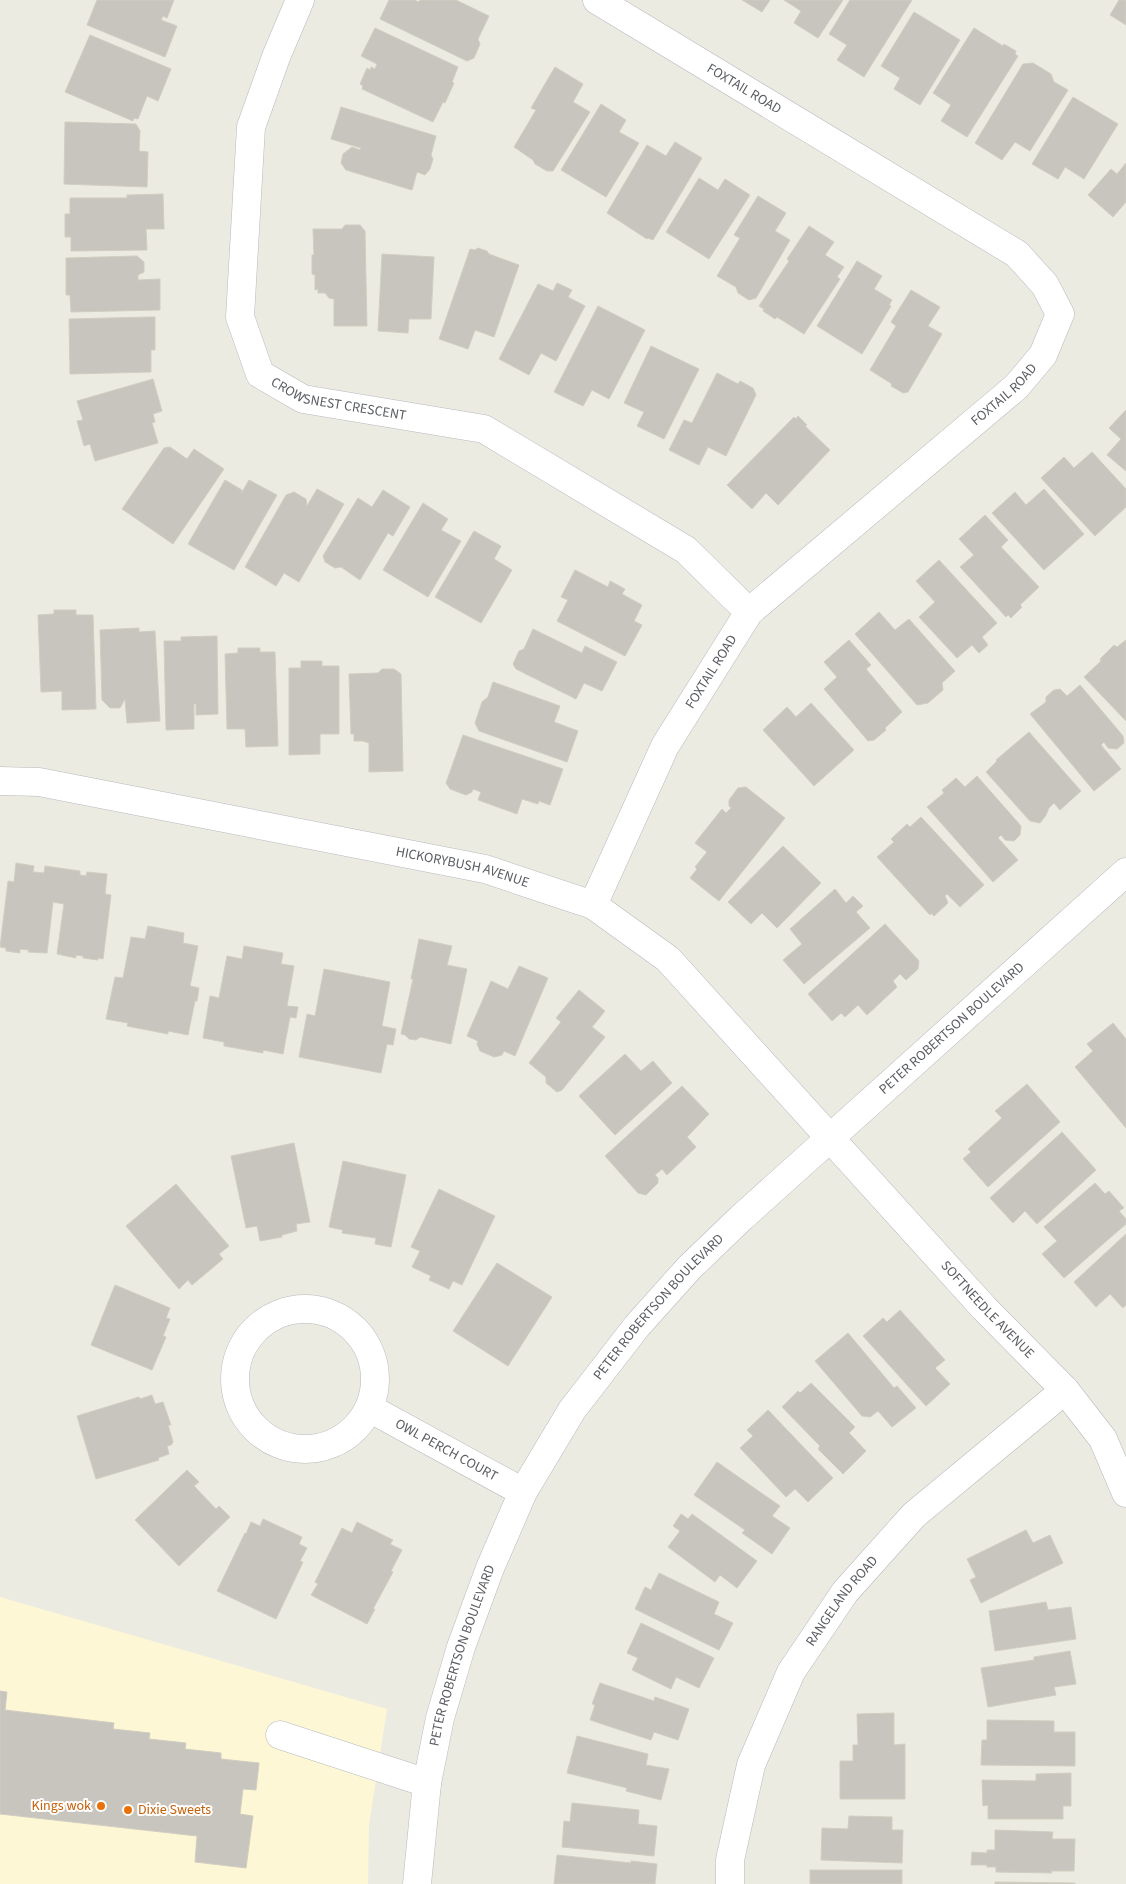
<svg xmlns="http://www.w3.org/2000/svg" width="1126" height="1884" viewBox="0 0 1126 1884" font-family="'Source Sans 3',sans-serif">
  <style>
    .commercial { fill: #fdf7d6 }
    .building { fill: #c8c5be; stroke: #d1cdc0 }
    .lines { fill: none; stroke-linecap: round; stroke-linejoin: round }
    .minor-casing { stroke: #b7b9be; stroke-width: 29 }
    .minor { stroke: #fff; stroke-width: 28 }
    .food-dot { fill: #e8710a; stroke: #fff; stroke-width: 2 }
    .labels { text-anchor: middle; dominant-baseline: central; stroke-width: 4; stroke-linejoin: round; paint-order: stroke }
    .street-label { font-size: 14px; fill: #5a5d62; stroke: #fff }
    .food-label { font-size: 14px; fill: #c56008; stroke: #fff; text-anchor: end }
  </style>
  <rect width="100%" height="100%" fill="#ecebe1"/>
  <path class="commercial" d="M0,1597L387,1709L369,1825L368,1884H0Z"/>
  <g class="building">
    <path d="M97,0H174L167,18L163,16L161,20L177,26L165,57L87,25Z"/>
    <path d="M389,0H414L419,2L420,0H456L489,16L478,39L480,44L474,58L467,61L380,19Z"/>
    <path d="M742,0H770L762,12Z"/>
    <path d="M784,0H843L818,38L794,23L801,11Z"/>
    <path d="M850,0H912L864,77L837,60L847,45L829,34Z"/>
    <path d="M1119,0H1126V25L1110,15Z"/>
    <path d="M914,12L960,40L920,105L894,89L900,78L881,66Z"/>
    <path d="M375,28L458,67L452,82L454,83L445,103L443,102L433,122L362,89L363,86L360,84L367,68L370,70L371,67L375,69L377,64L361,56Z"/>
    <path d="M974,28L1003,46L1004,44L1016,51L1015,54L1018,56L967,137L941,121L951,105L933,93Z"/>
    <path d="M90,35L171,69L158,101L147,96L138,119L134,118L133,121L65,92Z"/>
    <path d="M1033,63L1051,74L1054,82L1068,90L1030,151L1015,142L1002,160L975,143L1023,64Z"/>
    <path d="M555,67L583,84L573,102L590,112L553,171H547L535,164L533,160L514,147L536,110L531,108Z"/>
    <path d="M1073,97L1118,124L1084,179L1065,167L1058,179L1032,164Z"/>
    <path d="M601,104L626,120L619,132L639,143L606,197L561,170Z"/>
    <path d="M341,107L436,136L431,155L433,159L430,169L425,175L417,172L412,190L346,170L341,163L343,154L352,147L360,150L361,148L331,139Z"/>
    <path d="M65,122L136,124L140,131L139,151L148,152L147,187L64,184Z"/>
    <path d="M675,142L702,158L653,240L648,238L647,239L607,213L647,145L666,156Z"/>
    <path d="M1126,163V202L1113,217L1088,195L1111,169L1117,174Z"/>
    <path d="M699,178L718,190L725,179L750,195L709,259L666,232Z"/>
    <path d="M163,194L164,229H146L147,250L71,251V237H65V214H70V198H127V195Z"/>
    <path d="M758,196L786,213L775,231L790,240L756,298L749,300L738,293L736,287L717,276L740,238L734,235Z"/>
    <path d="M345,225H360L365,231L367,326H334V299L329,298L325,293H318V289L315,290V275L312,274V255H314L313,229H342Z"/>
    <path d="M809,226L834,242L825,255L844,267L837,277L840,279L804,334L777,317L775,319L763,311L764,309L759,306L789,261L787,259Z"/>
    <path d="M478,248L487,251L489,254L519,265L494,337L475,330L468,349L439,339L470,249L475,250Z"/>
    <path d="M382,254L434,257L431,319H409L408,333L378,331Z"/>
    <path d="M137,256L144,262V272L138,275V280L160,279V310L71,312L70,295H66V258Z"/>
    <path d="M857,261L882,276L874,289L892,300L889,305L891,306L862,354L817,326Z"/>
    <path d="M557,283L572,290L568,297L585,306L556,361L541,353L529,375L499,359L538,284L553,291Z"/>
    <path d="M911,290L940,307L928,326L942,334L908,392L903,393L891,386L892,384L870,370L896,326L891,322Z"/>
    <path d="M598,306L645,330L609,399L592,390L583,406L554,392Z"/>
    <path d="M150,317H155V350H151V372L70,374L69,319Z"/>
    <path d="M651,346L699,369L664,439L637,426L644,412L624,403Z"/>
    <path d="M717,373L738,384L740,381L753,388L756,395L726,456L708,447L699,465L669,450L684,420L692,423Z"/>
    <path d="M153,379L162,411L153,414L155,422L152,423L158,443L95,461L90,444L84,446L77,421L83,420L77,401Z"/>
    <path d="M1126,410V471L1107,455L1121,439L1109,428Z"/>
    <path d="M798,416L807,425L805,426L830,450L778,505L766,493L752,509L727,485L794,417L796,419Z"/>
    <path d="M170,447L187,459L194,449L224,469L173,544L122,509L164,448Z"/>
    <path d="M1092,452L1126,489V507L1095,536L1041,478L1064,457L1074,468Z"/>
    <path d="M225,480L242,490L241,494L249,480L277,495L234,570L188,544Z"/>
    <path d="M317,489L344,504L299,582L284,573L276,586L245,567L286,495L294,492L306,499L307,506Z"/>
    <path d="M1044,489L1084,534L1044,570L992,513L1015,492L1026,505Z"/>
    <path d="M383,490L410,507L393,536L388,533L360,580L341,567L335,568L325,562L323,556L358,498L372,507Z"/>
    <path d="M423,503L448,519L441,530L461,541L428,597L383,570Z"/>
    <path d="M985,515L1008,540L1001,547L1039,587L1020,605L1022,607L1011,618L1008,615L1006,617L960,567L974,555L959,539Z"/>
    <path d="M474,531L501,546L494,559L512,570L481,623L435,597Z"/>
    <path d="M939,560L997,623L982,637L988,645L979,653L972,645L957,658L919,617L935,602L916,581Z"/>
    <path d="M575,570L608,587L610,581L625,589L622,594L642,605L634,621L642,625L625,656L557,621L568,600L561,597Z"/>
    <path d="M54,610H76V615H93L96,709L62,710V691L41,692L38,615L54,614Z"/>
    <path d="M879,612L895,630L909,619L955,671L942,683L943,690L928,703L917,705L855,634Z"/>
    <path d="M139,628V632L155,631L160,721L127,723L125,699L120,708H110L102,700L100,630Z"/>
    <path d="M533,629L582,653L585,646L617,662L602,691L584,683L576,699L516,669L513,664L519,651L524,649Z"/>
    <path d="M217,636L218,714L196,715V704H194V729L166,730L164,641H181V637Z"/>
    <path d="M849,640L871,665L866,669L902,712L885,728L886,730L874,740L868,741L824,689L837,677L824,662Z"/>
    <path d="M1126,640V721L1084,677L1101,661L1100,659L1114,645L1117,647Z"/>
    <path d="M238,648H260V652H275L278,746L246,747L245,729H227L225,654L238,653Z"/>
    <path d="M301,661H322V666H339V734H320V754L289,755V668H301Z"/>
    <path d="M382,669H394L401,674L403,771L369,772V743L363,741H354V734H351L349,674L378,673Z"/>
    <path d="M493,682L560,706L554,722L578,731L567,762L479,731L475,723L482,702L488,697Z"/>
    <path d="M1080,685L1123,736L1124,743L1117,749L1108,748L1104,742L1101,745L1121,769L1094,791L1030,714L1046,702V697L1054,690L1060,689L1067,696Z"/>
    <path d="M811,703L854,750L814,786L763,730L787,707L796,717Z"/>
    <path d="M1029,732L1081,791L1060,810L1054,803L1049,808L1046,815L1040,823L1030,821L986,772L997,761L996,760Z"/>
    <path d="M463,735L563,769L550,805L539,801L538,804L522,799L517,814L478,800L481,792L473,789L472,792L466,795L450,789L446,783Z"/>
    <path d="M977,776L1021,826L1020,835L1014,841L1005,840L1001,835L998,838L1018,860L993,882L927,807L944,793L942,790L956,778L965,787Z"/>
    <path d="M746,787L785,818L719,901L690,878L697,869L695,867L707,852L695,843L722,809L726,813L731,808L729,806V800L738,788Z"/>
    <path d="M921,817L984,885L960,907L947,894L945,896L948,903L934,916L931,913L930,915L877,857L894,842L891,839L907,824L910,827Z"/>
    <path d="M783,846L821,883L777,928L762,913L751,924L728,902Z"/>
    <path d="M16,863L34,866L33,872L44,873L45,866L80,871V875L86,876L87,872L107,874L105,894L111,895L103,959L98,958V960L83,958V956L76,955V958L57,954L64,904L53,902L47,953L28,952L29,950L20,949V953L6,951V948L0,947L8,881L14,882Z"/>
    <path d="M835,889L846,903L853,896L863,906L856,912L870,928L804,984L783,960L802,944L790,929Z"/>
    <path d="M885,924L919,961L918,969L906,980L900,974L893,981L897,987L867,1015L858,1005L845,1017L841,1013L832,1021L808,994Z"/>
    <path d="M148,926L184,933L183,943L198,946L190,986L199,988L197,1001H195L188,1035L168,1031V1034L127,1026L128,1023L106,1019L115,977L123,978L131,937L145,939Z"/>
    <path d="M419,939L452,946L447,965L467,969L451,1044L420,1037L416,1040L409,1039L405,1035L401,1034L413,979H411Z"/>
    <path d="M244,946L283,953L281,964L294,966L287,1006L298,1007L296,1018L290,1017L283,1054L263,1050V1053L224,1046V1042L203,1038L210,996L219,998L227,956L242,959Z"/>
    <path d="M519,966L548,978L515,1056L504,1051L502,1055L494,1057L480,1051L477,1044L478,1041L467,1036L491,981L508,989Z"/>
    <path d="M324,969L390,982L382,1026L396,1029L393,1045L387,1044L381,1073L299,1057L307,1014L315,1016Z"/>
    <path d="M579,990L605,1011L592,1027L605,1037L562,1090L557,1092L546,1083V1077L529,1063L561,1022L556,1018Z"/>
    <path d="M1113,1023L1126,1039V1128L1075,1067L1093,1051L1087,1044Z"/>
    <path d="M625,1054L641,1071L653,1061L672,1083L615,1135L579,1096Z"/>
    <path d="M1027,1084L1060,1122L988,1187L963,1159L971,1152L968,1149L1002,1118L995,1111Z"/>
    <path d="M682,1086L709,1114L687,1137L696,1147L667,1175L662,1169L655,1175L658,1178V1183L646,1195L638,1193L605,1156Z"/>
    <path d="M1062,1132L1096,1170L1037,1224L1025,1211L1013,1223L990,1198Z"/>
    <path d="M294,1143L310,1222L296,1224L297,1231L282,1235V1237L260,1241L257,1226L246,1228L231,1156Z"/>
    <path d="M343,1161L406,1175L391,1247L375,1244L376,1238L342,1233L343,1230L329,1227Z"/>
    <path d="M1095,1183L1105,1194L1109,1191L1124,1208L1119,1211L1126,1219V1224L1064,1278L1042,1254L1057,1241L1044,1227Z"/>
    <path d="M176,1184L229,1246L219,1254L223,1259L192,1285L188,1280L179,1289L126,1226Z"/>
    <path d="M439,1189L495,1216L462,1285L453,1281L449,1289L429,1280L431,1276L412,1267L420,1251L411,1247Z"/>
    <path d="M1126,1234V1305L1123,1308L1110,1294L1096,1307L1074,1282Z"/>
    <path d="M497,1263L552,1297L508,1366L453,1331Z"/>
    <path d="M115,1285L170,1308L166,1318L170,1319L163,1336L166,1337L152,1370L91,1345Z"/>
    <path d="M900,1310L945,1360L935,1368L950,1384L926,1406L863,1336L883,1318L887,1322Z"/>
    <path d="M848,1333L894,1388L897,1386L916,1408L892,1427L878,1411L870,1417L862,1416L815,1361Z"/>
    <path d="M811,1383L855,1427L849,1433L866,1451L843,1474L818,1449L820,1446L782,1407L798,1391L800,1393Z"/>
    <path d="M152,1395L155,1404L163,1402L171,1425H168L173,1442L171,1445L167,1446L169,1454L158,1458L159,1460L96,1479L77,1416L139,1397L140,1399Z"/>
    <path d="M768,1410L833,1478L808,1502L795,1489L786,1497L740,1448L753,1436L747,1430Z"/>
    <path d="M717,1462L780,1506L772,1516L790,1528L772,1554L742,1533L745,1530L694,1495Z"/>
    <path d="M187,1470L199,1482L194,1486L216,1509L219,1506L230,1517L179,1566L135,1520Z"/>
    <path d="M681,1514L688,1519L692,1514L757,1561L737,1588L720,1575L715,1582L668,1547L680,1531L673,1526Z"/>
    <path d="M263,1519L302,1537L299,1544L307,1548L300,1561L303,1562L276,1619L217,1591L245,1533L246,1534L251,1522L260,1526Z"/>
    <path d="M357,1522L393,1540L390,1544L402,1550L391,1571L393,1572L373,1609H375L367,1624L311,1595L318,1584L315,1582L342,1528L352,1533Z"/>
    <path d="M1026,1530L1033,1543L1050,1535L1063,1563L981,1603L970,1580L976,1577L967,1559Z"/>
    <path d="M659,1573L719,1602L714,1614L733,1623L719,1650L635,1609L645,1587L651,1590Z"/>
    <path d="M1046,1602L1048,1610L1071,1607L1076,1639L995,1651L989,1611Z"/>
    <path d="M641,1623L714,1658L699,1688L676,1677L671,1689L632,1670L638,1658L627,1653Z"/>
    <path d="M1070,1651L1076,1684L1054,1687L1056,1695L988,1707L981,1668L1034,1660V1657Z"/>
    <path d="M600,1683L654,1701L655,1697L689,1709L678,1740L654,1732L651,1740L590,1720L595,1705L592,1704Z"/>
    <path d="M0,1691L7,1692L5,1710L114,1723L113,1729L150,1733L149,1739L186,1743L185,1749L221,1753V1759L259,1763L256,1790L243,1789L240,1814L253,1816L246,1868L195,1862L197,1836L0,1814Z"/>
    <path d="M894,1713V1745L905,1744V1799H840V1761H853V1745H858L857,1714Z"/>
    <path d="M987,1720L1054,1721V1732H1075V1766L981,1765L982,1740H987Z"/>
    <path d="M577,1736L648,1754L646,1765L669,1769L661,1800L626,1791L627,1788L567,1773Z"/>
    <path d="M1071,1773V1806H1063V1819H988V1805L983,1806L982,1780L1036,1781V1774Z"/>
    <path d="M572,1803L639,1810L638,1824L657,1826L654,1856L562,1847L564,1821L570,1822Z"/>
    <path d="M849,1816L892,1817V1830H903L902,1863L821,1860L822,1828L848,1829Z"/>
    <path d="M995,1830L1053,1832L1052,1839H1075L1074,1871H1051L1052,1873L996,1872V1867H987V1865H971L972,1852L987,1853V1850H995Z"/>
    <path d="M557,1855L631,1863V1861L657,1864L655,1884H554Z"/>
    <rect x="810" y="1870" width="92" height="14"/>
    <path d="M995,1882L1075,1883V1884H995Z"/>
  </g>
  <g class="lines">
    <defs>
      <g id="minor">
        <path id="s1" d="M300,0L276,57L251,127L240,317L260,374L303,399L484,429L686,550L749,612"/>
        <path id="s2" d="M0,781L39,782L485,869L593,905L668,959L984,1308L1065,1390L1103,1439L1126,1493"/>
        <path id="s3" d="M593,905L665,746L749,612L1016,387L1043,355L1060,314L1045,285L1017,254L597,0"/>
        <circle cx="305" cy="1379" r="70"/>
        <path id="s4" d="M369,1408L523,1492"/>
        <path d="M280,1735L427,1783"/>
        <path id="s5" d="M417,1884L427,1783L440,1718L461,1647L490,1568L523,1492L572,1410L637,1326L689,1268L741,1218L1126,872"/>
        <path id="s6" d="M730,1884V1860L751,1765L791,1672L845,1592L914,1515L1065,1390"/>
      </g>
    </defs>
    <use href="#minor" class="minor-casing"/>
    <use href="#minor" class="minor"/>
  </g>
  <g class="food-dot">
    <circle cx="101" cy="1806" r="5"/>
    <circle cx="128" cy="1810" r="5"/>
  </g>
  <g class="labels">
    <g class="street-label">
      <text transform="translate(744 89) rotate(31)">FOXTAIL ROAD</text>
      <text stroke="none"><textPath href="#s3" startOffset="668">FOXTAIL ROAD</textPath></text>
      <text stroke="none"><textPath href="#s1" startOffset="471">CROWSNEST CRESCENT</textPath></text>
      <text stroke="none"><textPath href="#s3" startOffset="262">FOXTAIL ROAD</textPath></text>
      <text stroke="none"><textPath href="#s2" startOffset="471">HICKORYBUSH AVENUE</textPath></text>
      <text stroke="none"><textPath href="#s5" startOffset="1044">PETER ROBERTSON BOULEVARD</textPath></text>
      <text stroke="none"><textPath href="#s5" startOffset="639">PETER ROBERTSON BOULEVARD</textPath></text>
      <text stroke="none"><textPath href="#s2" startOffset="1174">SOFTNEEDLE AVENUE</textPath></text>
      <text stroke="none"><textPath href="#s4" startOffset="88">OWL PERCH COURT</textPath></text>
      <text stroke="none"><textPath href="#s6" startOffset="310">RANGELAND ROAD</textPath></text>
      <text stroke="none"><textPath href="#s5" startOffset="234">PETER ROBERTSON BOULEVARD</textPath></text>
    </g>
    <g class="food-label">
      <text x="91" y="1806">Kings wok</text>
      <text x="138" y="1810" text-anchor="start">Dixie Sweets</text>
    </g>
  </g>
</svg>
